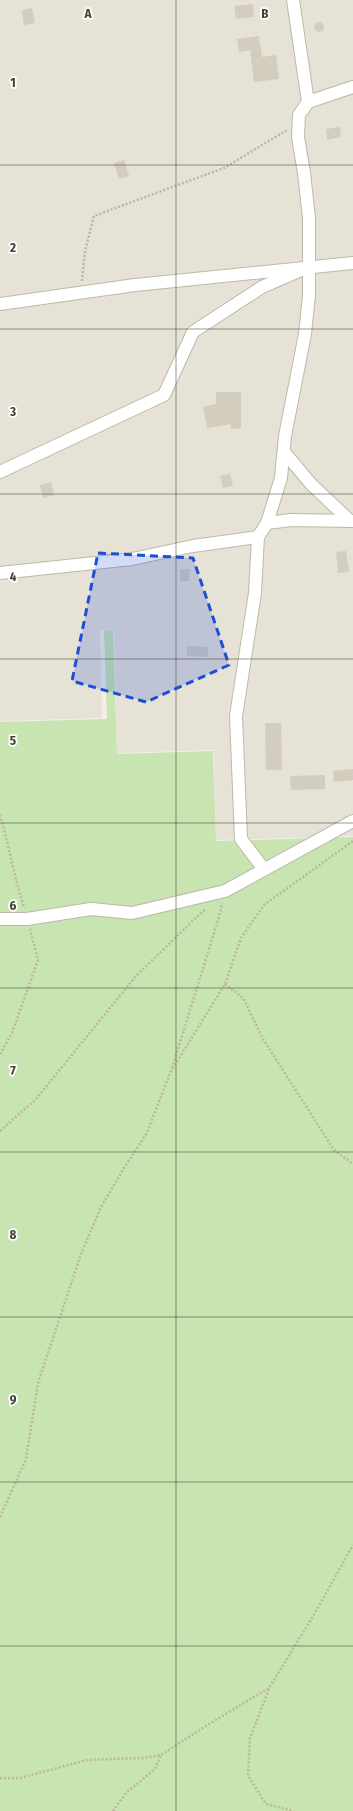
<svg xmlns="http://www.w3.org/2000/svg" width="353" height="1811" viewBox="0 0 353 1811" font-family="'Fira Sans Condensed',sans-serif">
  <style>
    .residential { fill: #e6e2d5 }
    .green { fill: #c7e4b1 }
    .building { fill: #d3cdbd }
    .lines { fill: none; stroke-linecap: round; stroke-linejoin: round }
    .street-casing { stroke: #bdb8aa; stroke-width: 14 }
    .path { stroke: #beb69c; stroke-width: 2.5; stroke-dasharray: 2 2; stroke-linecap: butt }
    .street { stroke: #fff; stroke-width: 12 }
    .marked { fill: #1d4ed8; fill-opacity: 0.2; stroke: #1d4ed8; stroke-width: 3; stroke-dasharray: 8 5; stroke-linejoin: round }
    .grid { fill: none; stroke: #454136; stroke-width: 1; stroke-opacity: 0.55 }
    .grid-label { font-size: 13px; text-anchor: middle; font-weight: bold; fill: #454136; stroke: #fff; stroke-width: 3.5; stroke-linejoin: round; paint-order: stroke }
  </style>
  <rect width="100%" height="100%" fill="#f2f0e6"/>
  <path class="residential" d="M0,0H353V836L216,840L214,750L117,753L114,629L100,630L102,718L0,721Z"/>
  <path class="green" d="M104,630H113L117,754L213,751L216,841L353,837V1811H0V722L107,719Z"/>
  <g class="building">
    <path d="M253,4L254,17L236,19L234,6Z"/>
    <path d="M32,8L35,23L24,25L22,10Z"/>
    <circle cx="319" cy="27" r="5"/>
    <path d="M259,36L262,57L276,55L279,79L254,82L250,50L239,52L237,39Z"/>
    <path d="M340,127L341,137L327,140L326,129Z"/>
    <path d="M124,160L129,176L119,179L114,163Z"/>
    <path d="M216,392H241V428L231,429V424L207,428L203,407L216,404Z"/>
    <path d="M230,474L233,486L223,488L220,476Z"/>
    <path d="M51,482L54,495L43,498L40,485Z"/>
    <path d="M346,551L349,572L338,573L336,552Z"/>
    <path d="M180,569H190L189,581H180Z"/>
    <path d="M187,646L208,647V657L187,656Z"/>
    <path d="M265,723H281L282,770H266Z"/>
    <path d="M353,769V780L334,782L333,771Z"/>
    <path d="M325,775V789L291,790L290,776Z"/>
  </g>
  <g class="lines">
    <defs>
      <g id="street">
        <path d="M293,0L308,102"/>
        <path d="M0,304L135,285L353,263"/>
        <path d="M285,453L311,484L349,520"/>
        <path d="M0,472L164,395L193,332L262,287L308,267"/>
        <path d="M267,523L291,520L353,521"/>
        <path d="M0,573L132,559L193,546L258,537"/>
        <path d="M263,868L241,839L236,716L255,593L258,537L267,523L281,478L285,436L305,334L309,295V218L304,173L298,137L299,115L308,102L353,87"/>
        <path d="M0,919H27L91,909L132,913L225,891L353,821"/>
      </g>
    </defs>
    <use href="#street" class="street-casing"/>
    <g class="path">
      <path d="M82,281L85,251L94,216L224,168L287,130"/>
      <path d="M0,815C9,846 14,877 24,907"/>
      <path d="M225,984L243,998L263,1039L334,1150L353,1164"/>
      <path d="M0,1054L12,1033L38,960L30,929"/>
      <path d="M172,1068L219,917L222,903"/>
      <path d="M0,1131L36,1099L136,976L205,909"/>
      <path d="M0,1517L26,1459L38,1383L81,1254L101,1207L124,1168L147,1133L170,1073L225,984L241,938L264,905L353,841"/>
      <path d="M269,1689L250,1738L248,1776L266,1804L293,1811"/>
      <path d="M0,1778H20L87,1760L143,1758L161,1755L209,1724L269,1688L315,1613L353,1545"/>
      <path d="M113,1811L126,1793L155,1769L161,1755"/>
    </g>
    <use href="#street" class="street"/>
  </g>
  <path class="marked" d="M98,553L193,558L229,665L146,702L72,681Z"/>
  <path class="grid" d="M176,0V1811M0,165H353M0,329H353M0,494H353M0,659H353M0,823H353M0,988H353M0,1152H353M0,1317H353M0,1482H353M0,1646H353"/>
  <g class="grid-label">
    <text x="88" y="18">A</text>
    <text x="265" y="18">B</text>
    <text x="13" y="87">1</text>
    <text x="13" y="252">2</text>
    <text x="13" y="416">3</text>
    <text x="13" y="581">4</text>
    <text x="13" y="745">5</text>
    <text x="13" y="910">6</text>
    <text x="13" y="1075">7</text>
    <text x="13" y="1239">8</text>
    <text x="13" y="1404">9</text>
  </g>
</svg>
